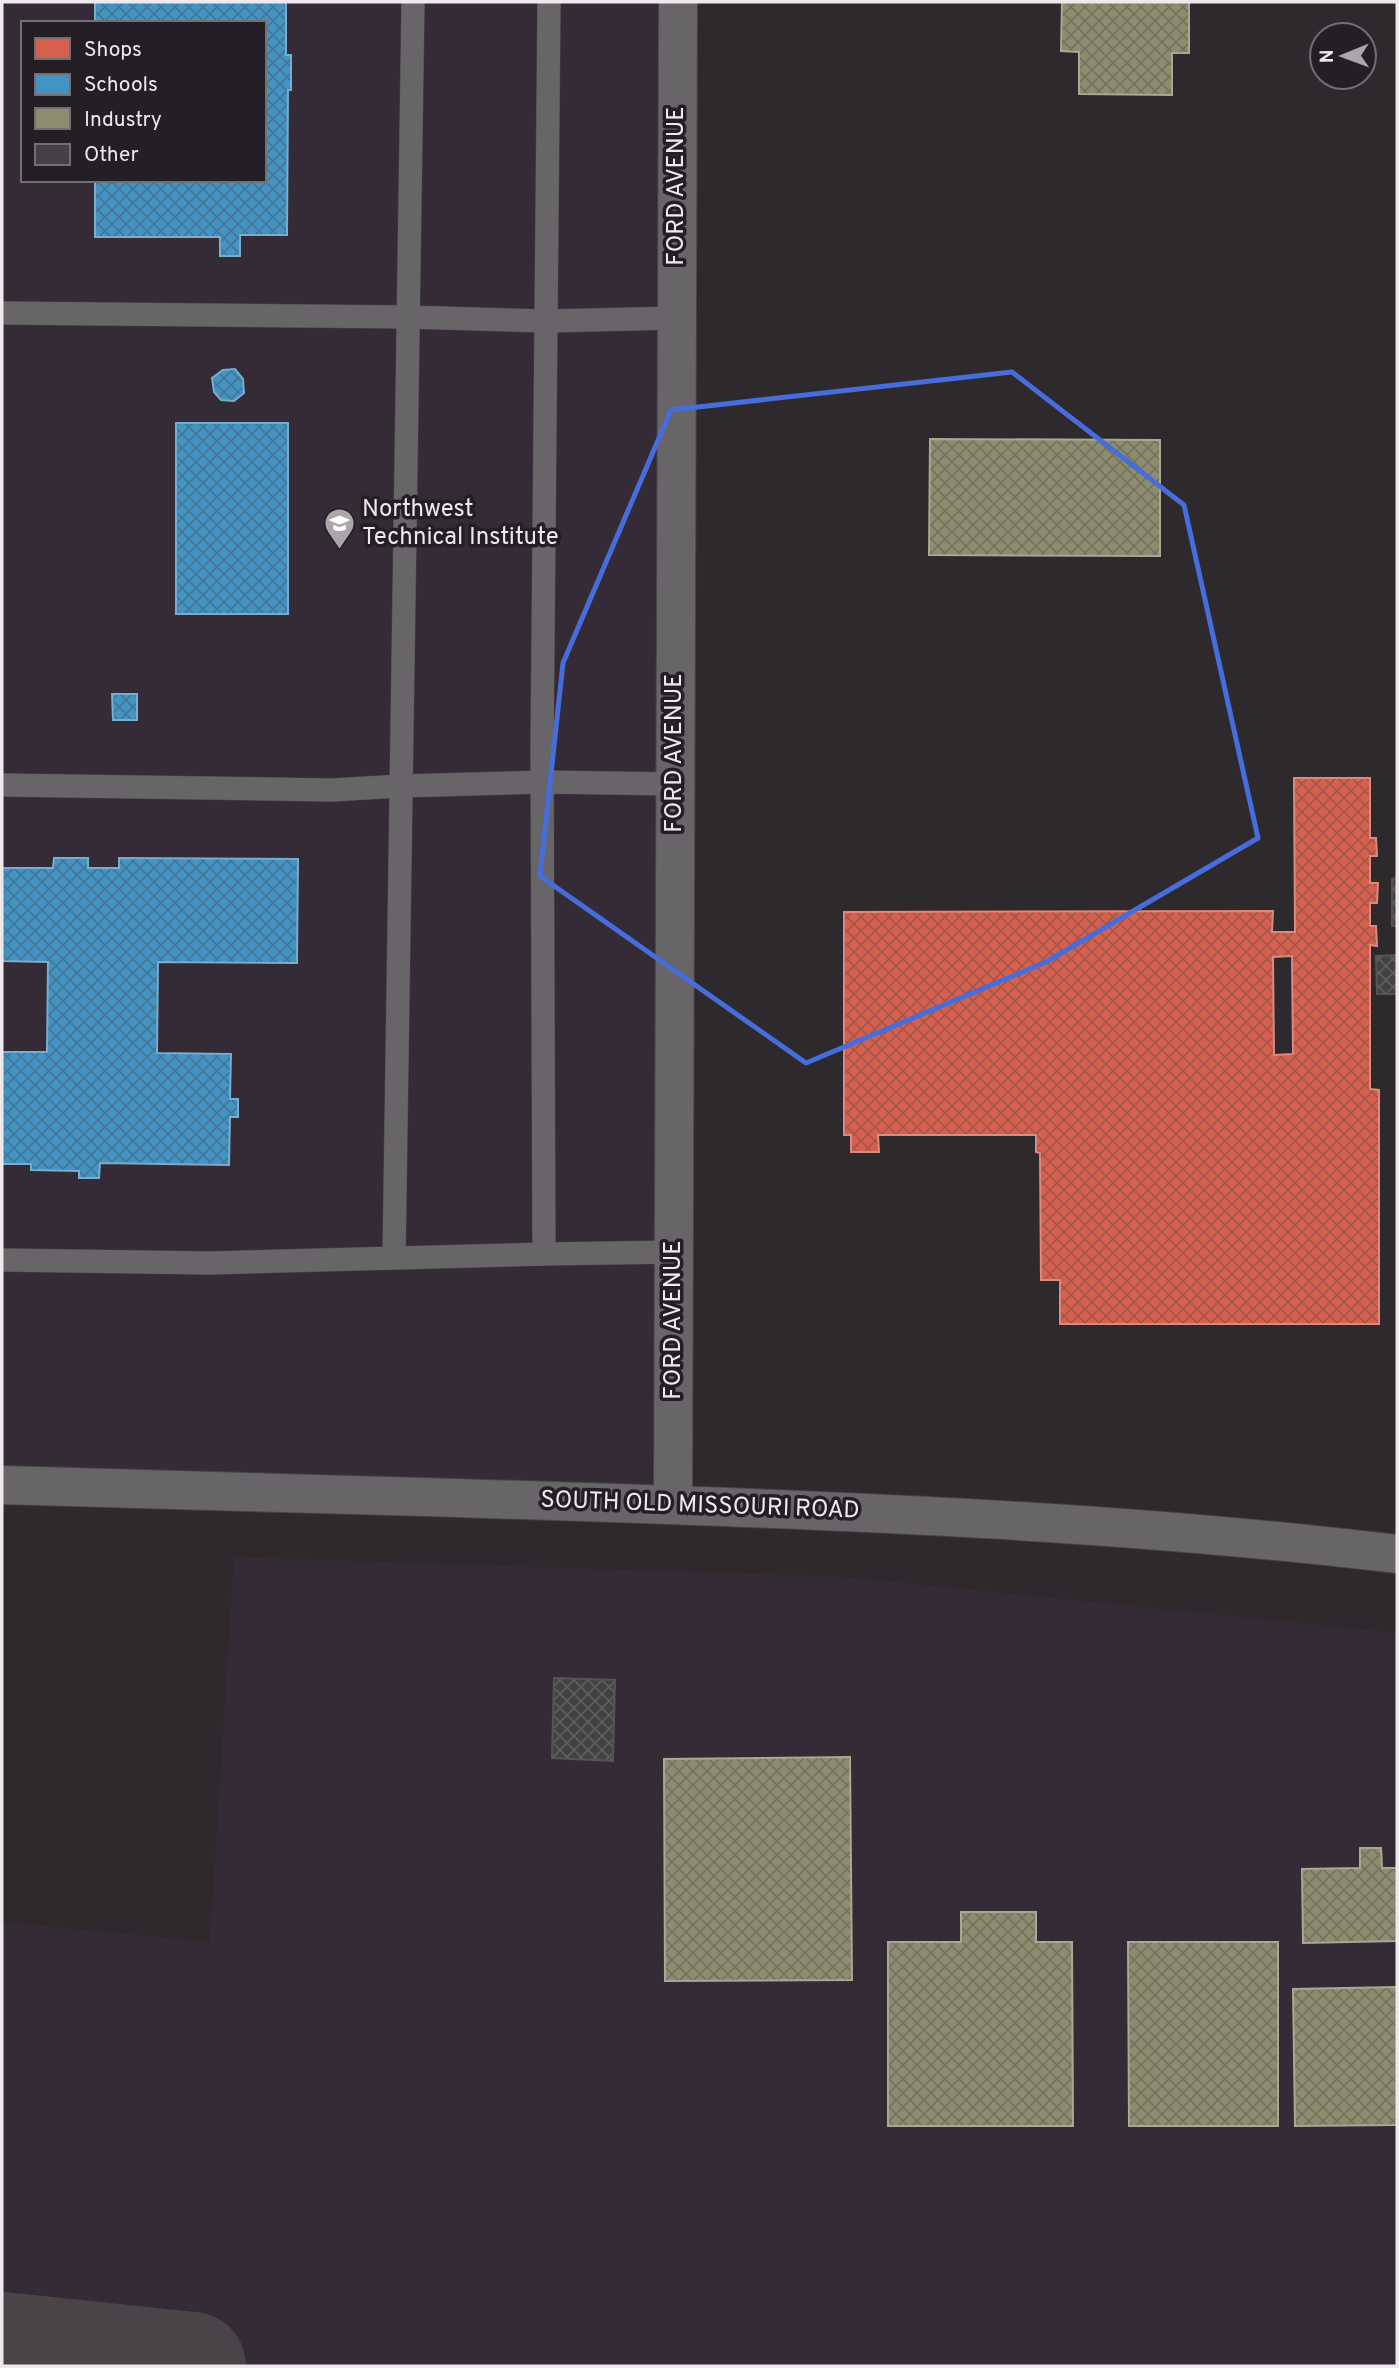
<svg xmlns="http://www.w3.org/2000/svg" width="1399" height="2368" viewBox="0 0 1399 2368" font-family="Overpass,sans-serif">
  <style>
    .built { fill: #342b36; fill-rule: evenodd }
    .shops { fill: url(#shops-cross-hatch); stroke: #dd897d; stroke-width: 2; fill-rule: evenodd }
    .schools { fill: url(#schools-cross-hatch); stroke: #76add0; stroke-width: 2 }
    .industry { fill: url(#industry-cross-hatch); stroke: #a9a894; stroke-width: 2 }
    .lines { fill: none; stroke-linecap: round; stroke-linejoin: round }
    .taxiway { stroke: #484448; stroke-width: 108 }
    .building { fill: url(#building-cross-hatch); stroke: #565356; stroke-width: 2 }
    .service-casing { stroke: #484549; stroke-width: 24 }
    .minor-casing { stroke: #484549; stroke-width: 40 }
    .secondary-casing { stroke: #484549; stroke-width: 40 }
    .service { stroke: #686568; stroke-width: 23 }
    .minor { stroke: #686568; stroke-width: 38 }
    .secondary { stroke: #686568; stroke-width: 38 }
    .marked { fill: none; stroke: #476ddc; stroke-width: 5; stroke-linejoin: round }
    .labels { text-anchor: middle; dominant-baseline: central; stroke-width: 7; stroke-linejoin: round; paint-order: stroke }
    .street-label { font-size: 24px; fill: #ede9ed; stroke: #241e25 }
    .poi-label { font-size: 24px; fill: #ede9ed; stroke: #241e25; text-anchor: start }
  </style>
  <defs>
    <pattern id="shops-cross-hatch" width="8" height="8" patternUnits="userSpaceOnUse" patternTransform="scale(1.75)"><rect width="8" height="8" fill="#d6604d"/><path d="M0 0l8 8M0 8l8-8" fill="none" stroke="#a4574b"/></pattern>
    <pattern id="schools-cross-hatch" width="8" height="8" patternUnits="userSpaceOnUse" patternTransform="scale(1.75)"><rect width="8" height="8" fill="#4393c3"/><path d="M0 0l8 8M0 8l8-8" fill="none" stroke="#447898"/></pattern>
    <pattern id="industry-cross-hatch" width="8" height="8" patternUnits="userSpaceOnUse" patternTransform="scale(1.75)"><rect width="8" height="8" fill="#8c8c6e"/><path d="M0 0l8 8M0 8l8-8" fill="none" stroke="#747460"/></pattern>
    <pattern id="building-cross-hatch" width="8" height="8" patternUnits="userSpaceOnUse" patternTransform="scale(1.75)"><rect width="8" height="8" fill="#444144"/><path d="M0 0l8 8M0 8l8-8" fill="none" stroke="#5f5c5f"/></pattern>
  </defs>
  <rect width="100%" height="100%" fill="#2d292d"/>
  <g class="built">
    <path d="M2,2H678L673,1505L2,1486ZM23,23H264V180H23Z"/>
    <path d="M234,1557L846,1577L1397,1633V2366H2V1922L210,1942Z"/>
  </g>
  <path class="shops" d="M1294,778H1370V838H1376L1377,856H1370V883H1378L1377,903H1370V926H1376L1377,946L1370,945V1089L1379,1090V1324H1060V1280H1041L1040,1153L1036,1152V1135H878L879,1152H851V1135H844V912L1273,911L1272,932H1295ZM1292,956L1293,1054L1274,1055L1273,957Z"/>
  <g class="schools">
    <path d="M95,2H286V55H291V90H288L287,235H240V256H220V237H95V180H264V23H95Z"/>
    <path d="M235,369L243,379L244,393L234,401L221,400L214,392L212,378L223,370Z"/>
    <rect x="176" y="423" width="112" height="191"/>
    <path d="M112,694H137V720H113Z"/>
    <path d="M54,858H88V868H119V858L298,859L297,963L158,962L157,1053L231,1054L230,1099H238V1117H230L229,1165L100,1163L99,1178H79V1171L31,1170V1164H2V1052H47L48,962L2,961V868H53Z"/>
  </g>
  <g class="industry">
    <path d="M1062,2H1189V53H1172V95L1079,94V52L1061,51Z"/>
    <path d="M930,439L1160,440V556L929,555Z"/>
    <path d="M850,1757L852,1980L665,1981L664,1759Z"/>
    <path d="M1360,1848H1381L1382,1868H1397V1941L1303,1943L1302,1869L1360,1868Z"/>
    <path d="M961,1912H1036V1942H1072L1073,2126H888V1942H961Z"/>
    <path d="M1128,1942H1278V2126H1129Z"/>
    <path d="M1397,1987V2125L1295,2126L1293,1989Z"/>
  </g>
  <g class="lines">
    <path class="taxiway" d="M2,2346L192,2366"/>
  </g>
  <g class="building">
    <path d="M1397,878V926H1392V879Z"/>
    <path d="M1397,955V994H1377L1376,956Z"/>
    <path d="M554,1678L615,1680L613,1761L552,1758Z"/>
  </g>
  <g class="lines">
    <defs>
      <g id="service">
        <path d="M2,313L408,317L546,321L549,2"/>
        <path d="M2,785L332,790L401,786L542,782L675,784"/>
        <path d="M674,1252L544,1254L542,748L546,321L677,318"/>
        <path d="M394,1258L413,2"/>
        <path d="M2,1260L210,1263L544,1254"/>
      </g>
      <path id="minor" d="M673,1505L678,2"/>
      <path id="secondary" d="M2,1485C196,1489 390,1496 584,1502C856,1511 1127,1522 1397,1554"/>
    </defs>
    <use href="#service" class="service-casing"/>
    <use href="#minor" class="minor-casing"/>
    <use href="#secondary" class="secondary-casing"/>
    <use href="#service" class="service"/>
    <use href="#minor" class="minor"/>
    <use href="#secondary" class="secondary"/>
  </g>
  <path class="marked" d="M1012,372L1184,505L1258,838L1046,962L806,1063L540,876L563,663L671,410Z"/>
  <defs>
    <symbol id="university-pin" viewBox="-11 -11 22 30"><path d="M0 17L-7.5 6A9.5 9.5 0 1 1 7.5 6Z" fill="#aaa6aa" stroke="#241e25"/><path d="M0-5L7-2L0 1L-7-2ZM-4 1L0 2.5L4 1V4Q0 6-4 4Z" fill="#fff"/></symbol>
  </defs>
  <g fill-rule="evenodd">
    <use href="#university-pin" x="322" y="506" width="35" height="47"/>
  </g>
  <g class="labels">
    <g class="street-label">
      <text transform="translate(677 186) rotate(-90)">FORD AVENUE</text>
      <text transform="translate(675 753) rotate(-90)">FORD AVENUE</text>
      <text transform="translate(674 1320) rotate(-90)">FORD AVENUE</text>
      <text transform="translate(700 1506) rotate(2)">SOUTH OLD MISSOURI ROAD</text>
    </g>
    <g class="poi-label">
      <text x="362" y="510">Northwest<tspan x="362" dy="28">Technical Institute</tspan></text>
    </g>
  </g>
  <rect width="1399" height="2368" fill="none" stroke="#ede9ed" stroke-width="7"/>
  <rect x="21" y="21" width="245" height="161" fill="#241e25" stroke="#746f75" stroke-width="2"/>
  <rect x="35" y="38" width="35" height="21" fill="#d6604d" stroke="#746f75" stroke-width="2"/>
  <text x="84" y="56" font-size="21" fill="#ede9ed">Shops</text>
  <rect x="35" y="74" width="35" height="21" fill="#4393c3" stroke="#746f75" stroke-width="2"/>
  <text x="84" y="91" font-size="21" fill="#ede9ed">Schools</text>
  <rect x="35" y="108" width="35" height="21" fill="#8c8c6e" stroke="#746f75" stroke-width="2"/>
  <text x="84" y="126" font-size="21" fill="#ede9ed">Industry</text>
  <rect x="35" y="144" width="35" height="21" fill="#444144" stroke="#746f75" stroke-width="2"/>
  <text x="84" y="161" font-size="21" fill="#ede9ed">Other</text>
  <g transform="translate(1343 56) rotate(269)"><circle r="33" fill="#241e25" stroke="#746f75" stroke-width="2"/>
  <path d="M0-5L12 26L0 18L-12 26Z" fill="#aaa6aa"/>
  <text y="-10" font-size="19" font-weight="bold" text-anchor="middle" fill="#ede9ed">N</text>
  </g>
</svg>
